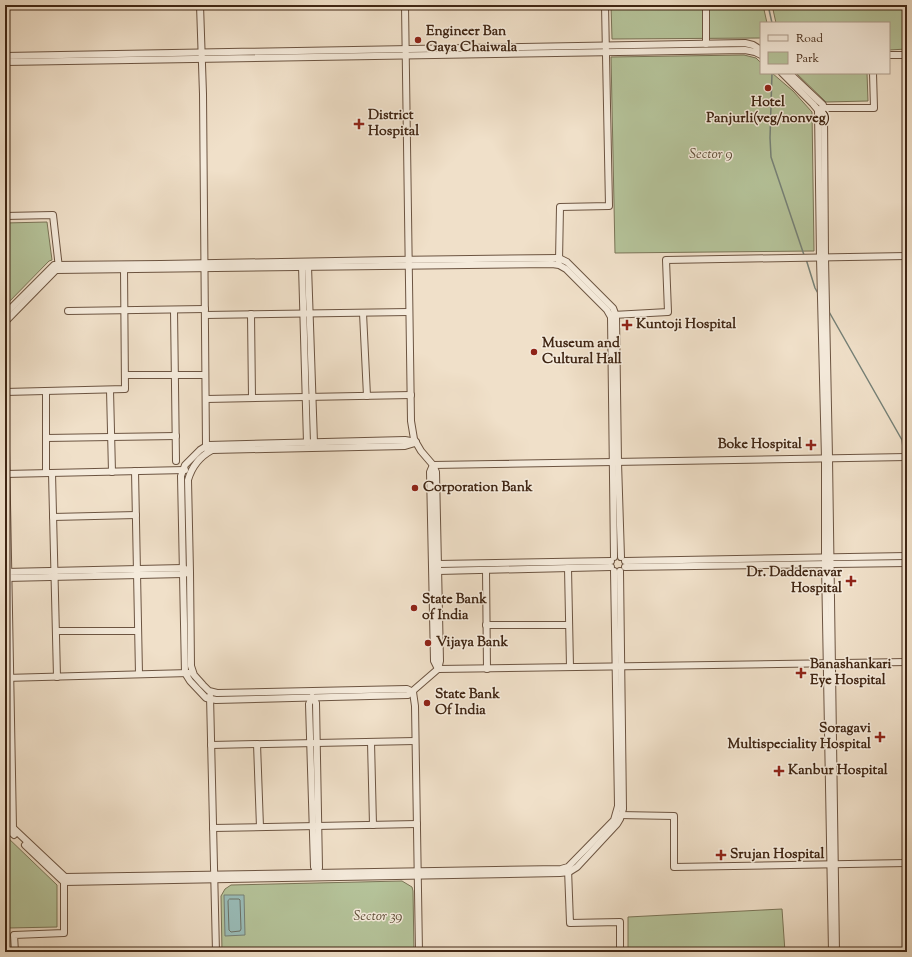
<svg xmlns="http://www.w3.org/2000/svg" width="912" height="957" viewBox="0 0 912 957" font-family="'Sorts Mill Goudy',serif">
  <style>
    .green { fill: #b5c39a; stroke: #7a7457 }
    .water { fill: #9abdb9; stroke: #768177 }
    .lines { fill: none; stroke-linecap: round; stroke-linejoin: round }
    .shore { stroke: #6d7266; stroke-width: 1 }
    .stream { stroke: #768177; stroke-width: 1.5 }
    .minor-casing { stroke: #6c5441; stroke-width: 8 }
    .minor { stroke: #f5ebdc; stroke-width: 6 }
    .poi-dot { fill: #8f2418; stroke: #f5ebdc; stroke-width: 1.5 }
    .labels { text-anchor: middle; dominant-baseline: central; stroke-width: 3; stroke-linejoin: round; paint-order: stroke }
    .poi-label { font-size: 14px; font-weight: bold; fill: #402614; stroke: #f5ebdc; text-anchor: start }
    .park-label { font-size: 14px; font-style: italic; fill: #5d4d36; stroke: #f5ebdc }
  </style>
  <rect width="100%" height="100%" fill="#f0e0c9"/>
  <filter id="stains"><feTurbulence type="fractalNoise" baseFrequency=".005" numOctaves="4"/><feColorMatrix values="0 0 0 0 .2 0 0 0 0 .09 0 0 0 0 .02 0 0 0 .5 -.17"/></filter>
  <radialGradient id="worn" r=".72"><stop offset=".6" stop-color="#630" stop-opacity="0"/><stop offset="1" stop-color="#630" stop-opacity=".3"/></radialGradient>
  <g class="green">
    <path d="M611,5H763L767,23H761V38L612,39Z"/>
    <path d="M772,5H907V49L889,50V23H776Z"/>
    <path d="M744,55L756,58L761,63V73H772L793,91L812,112L814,251L615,253L611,57Z"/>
    <path d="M796,73H867L868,101L826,102Z"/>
    <path d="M47,222L52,260L49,261L5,306V223Z"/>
    <path d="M5,835L57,885V927L8,928V952H5Z"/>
    <path d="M402,881L412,887L413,891L414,952H222L221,896L225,889L231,885Z"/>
    <path d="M782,909L785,952H628V917Z"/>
  </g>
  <path class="water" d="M224,895H244L245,935L225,936Z"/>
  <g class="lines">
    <path class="shore" d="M230,899H239L240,900L241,929L240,931L231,932L229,930L228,901Z"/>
    <g class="stream">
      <path d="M768,5L772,23"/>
      <path d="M772,73L770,138L771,157L804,255"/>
      <path d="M806,259L815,288L819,295"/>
      <path d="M828,310L902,440L904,454"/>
      <path d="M903,458V465L907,471"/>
    </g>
    <defs>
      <g id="minor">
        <path d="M200,5L203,94L206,447L207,449"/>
        <path d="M405,5L411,421L414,439L421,451L433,465L907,457"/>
        <path d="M706,44V5"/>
        <path d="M889,55H907"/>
        <path d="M5,56L745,43L753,45L761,50"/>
        <path d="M5,62L745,50L755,52L761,55"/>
        <path d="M782,73L813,104L818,110L820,258L825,459V564L832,952"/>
        <path d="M789,73L823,105L824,113L825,257L829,458L836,952"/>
        <path d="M820,109L823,108H874L873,73"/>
        <path d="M5,216L53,215L59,268"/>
        <path d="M559,261L560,207L609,206L605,5"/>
        <path d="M306,263L308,266L314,443"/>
        <path d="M303,264L302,266L307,443"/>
        <path d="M174,310L176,461"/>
        <path d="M68,311L205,309"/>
        <path d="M363,313L367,396"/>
        <path d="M5,314L54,265L161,264L391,260L559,258L567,262L613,308L616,316L618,462L621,557"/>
        <path d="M251,314L252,398"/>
        <path d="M205,315L409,312"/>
        <path d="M613,315L668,312L666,260L907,256"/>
        <path d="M5,322L56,270L552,264L559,265L566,269L607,310L611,317L614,557"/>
        <path d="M125,375H205"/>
        <path d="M110,390L112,472"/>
        <path d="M46,391V473"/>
        <path d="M5,392L125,389L124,269"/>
        <path d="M5,395L13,828L65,877L561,869L568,867L614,820L618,806L614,571"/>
        <path d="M206,399L411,395"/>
        <path d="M46,438L176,436"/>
        <path d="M416,442L405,440L208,445L200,450L185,465L181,476L185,673L190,681L206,698L216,700L408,695L438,669L907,662"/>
        <path d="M433,465L436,472L440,661L438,669L434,661L430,472Z"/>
        <path d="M135,471L139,674"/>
        <path d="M52,473L57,677"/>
        <path d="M5,474L185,470"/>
        <path d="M53,517L136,515"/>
        <path d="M625,561L907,556"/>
        <path d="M435,566L438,564L611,561"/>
        <path d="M625,567L907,563"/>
        <path d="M568,568L570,667"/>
        <path d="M435,569L438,571L611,567"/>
        <path d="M486,570L487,669"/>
        <path d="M5,572L183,568L187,570"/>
        <path d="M6,578L183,574L187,573"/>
        <path d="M486,625H569"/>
        <path d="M56,631H138"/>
        <path d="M5,678L189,673"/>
        <path d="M413,692L407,689L217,693L209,691L203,685L194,675L191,666L190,572L188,480C192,466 199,457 212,450L405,446L415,443"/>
        <path d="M413,692L415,706L419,952"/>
        <path d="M210,696L216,952"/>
        <path d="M5,697L8,829L14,835"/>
        <path d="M312,697L309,704L314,867L317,873"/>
        <path d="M312,697L316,703L319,868L317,873"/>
        <path d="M371,742L373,825"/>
        <path d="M257,744L260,827"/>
        <path d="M211,745L415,741"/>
        <path d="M619,815L674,816V867L907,863"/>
        <path d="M213,828L417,824"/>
        <path d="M25,845L64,882L560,873L569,872L577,867L617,824L620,819L623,809L620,571"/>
        <path d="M568,869L570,923L620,922V952"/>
        <path d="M15,952L14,935L64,933V882L65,878"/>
      </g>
    </defs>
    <use href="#minor" class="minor-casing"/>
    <use href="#minor" class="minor"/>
  </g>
  <g class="poi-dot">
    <circle cx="418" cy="40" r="4"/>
    <circle cx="768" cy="88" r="4"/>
    <path d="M357 118h4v4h4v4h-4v4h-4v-4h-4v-4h4z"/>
    <path d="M625 319h4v4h4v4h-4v4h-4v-4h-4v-4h4z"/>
    <circle cx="534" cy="352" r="4"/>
    <path d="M809 439h4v4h4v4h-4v4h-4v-4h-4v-4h4z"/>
    <circle cx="415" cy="488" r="4"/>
    <path d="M849 575h4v4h4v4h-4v4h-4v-4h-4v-4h4z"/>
    <circle cx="414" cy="608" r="4"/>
    <circle cx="428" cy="643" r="4"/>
    <path d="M799 667h4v4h4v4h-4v4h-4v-4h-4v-4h4z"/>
    <circle cx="427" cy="703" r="4"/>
    <path d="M878 731h4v4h4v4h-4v4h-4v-4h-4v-4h4z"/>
    <path d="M777 765h4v4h4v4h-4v4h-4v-4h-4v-4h4z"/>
    <path d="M719 849h4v4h4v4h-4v4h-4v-4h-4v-4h4z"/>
  </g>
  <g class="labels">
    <g class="poi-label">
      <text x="426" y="32">Engineer Ban<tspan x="426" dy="16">Gaya Chaiwala</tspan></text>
      <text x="768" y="103" text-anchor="middle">Hotel<tspan x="768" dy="16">Panjurli(veg/nonveg)</tspan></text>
      <text x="368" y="116">District<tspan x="368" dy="16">Hospital</tspan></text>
      <text x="636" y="325">Kuntoji Hospital</text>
      <text x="542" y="344">Museum and<tspan x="542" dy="16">Cultural Hall</tspan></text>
      <text x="802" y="445" text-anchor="end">Boke Hospital</text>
      <text x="423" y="488">Corporation Bank</text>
      <text x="842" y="573" text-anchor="end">Dr. Daddenavar<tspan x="842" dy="16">Hospital</tspan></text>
      <text x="422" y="600">State Bank<tspan x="422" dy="16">of India</tspan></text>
      <text x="436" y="643">Vijaya Bank</text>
      <text x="810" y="665">Banashankari<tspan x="810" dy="16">Eye Hospital</tspan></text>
      <text x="435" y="695">State Bank<tspan x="435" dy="16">Of India</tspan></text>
      <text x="871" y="729" text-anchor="end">Soragavi<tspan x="871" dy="16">Multispeciality Hospital</tspan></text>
      <text x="788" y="771">Kanbur Hospital</text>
      <text x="730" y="855">Srujan Hospital</text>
    </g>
    <g class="park-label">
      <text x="711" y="155">Sector 9</text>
      <text x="378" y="917">Sector 39</text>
    </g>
  </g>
  <rect width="912" height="957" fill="none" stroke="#f0e0c9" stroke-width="20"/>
  <rect x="6" y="6" width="900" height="945" fill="none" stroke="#402614" stroke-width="2"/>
  <rect x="10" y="10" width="892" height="937" fill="none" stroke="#402614"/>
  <rect x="760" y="22" width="130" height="52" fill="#f5ebdc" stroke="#ad9c8c"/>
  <rect x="768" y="35" width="20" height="6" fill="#f5ebdc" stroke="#ad9c8c"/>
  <text x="796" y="42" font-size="12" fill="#402614">Road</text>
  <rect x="768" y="52" width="20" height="12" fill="#b5c39a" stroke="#ad9c8c"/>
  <text x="796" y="62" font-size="12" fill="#402614">Park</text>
  <rect width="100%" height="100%" filter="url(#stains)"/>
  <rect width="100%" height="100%" fill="url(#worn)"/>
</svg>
